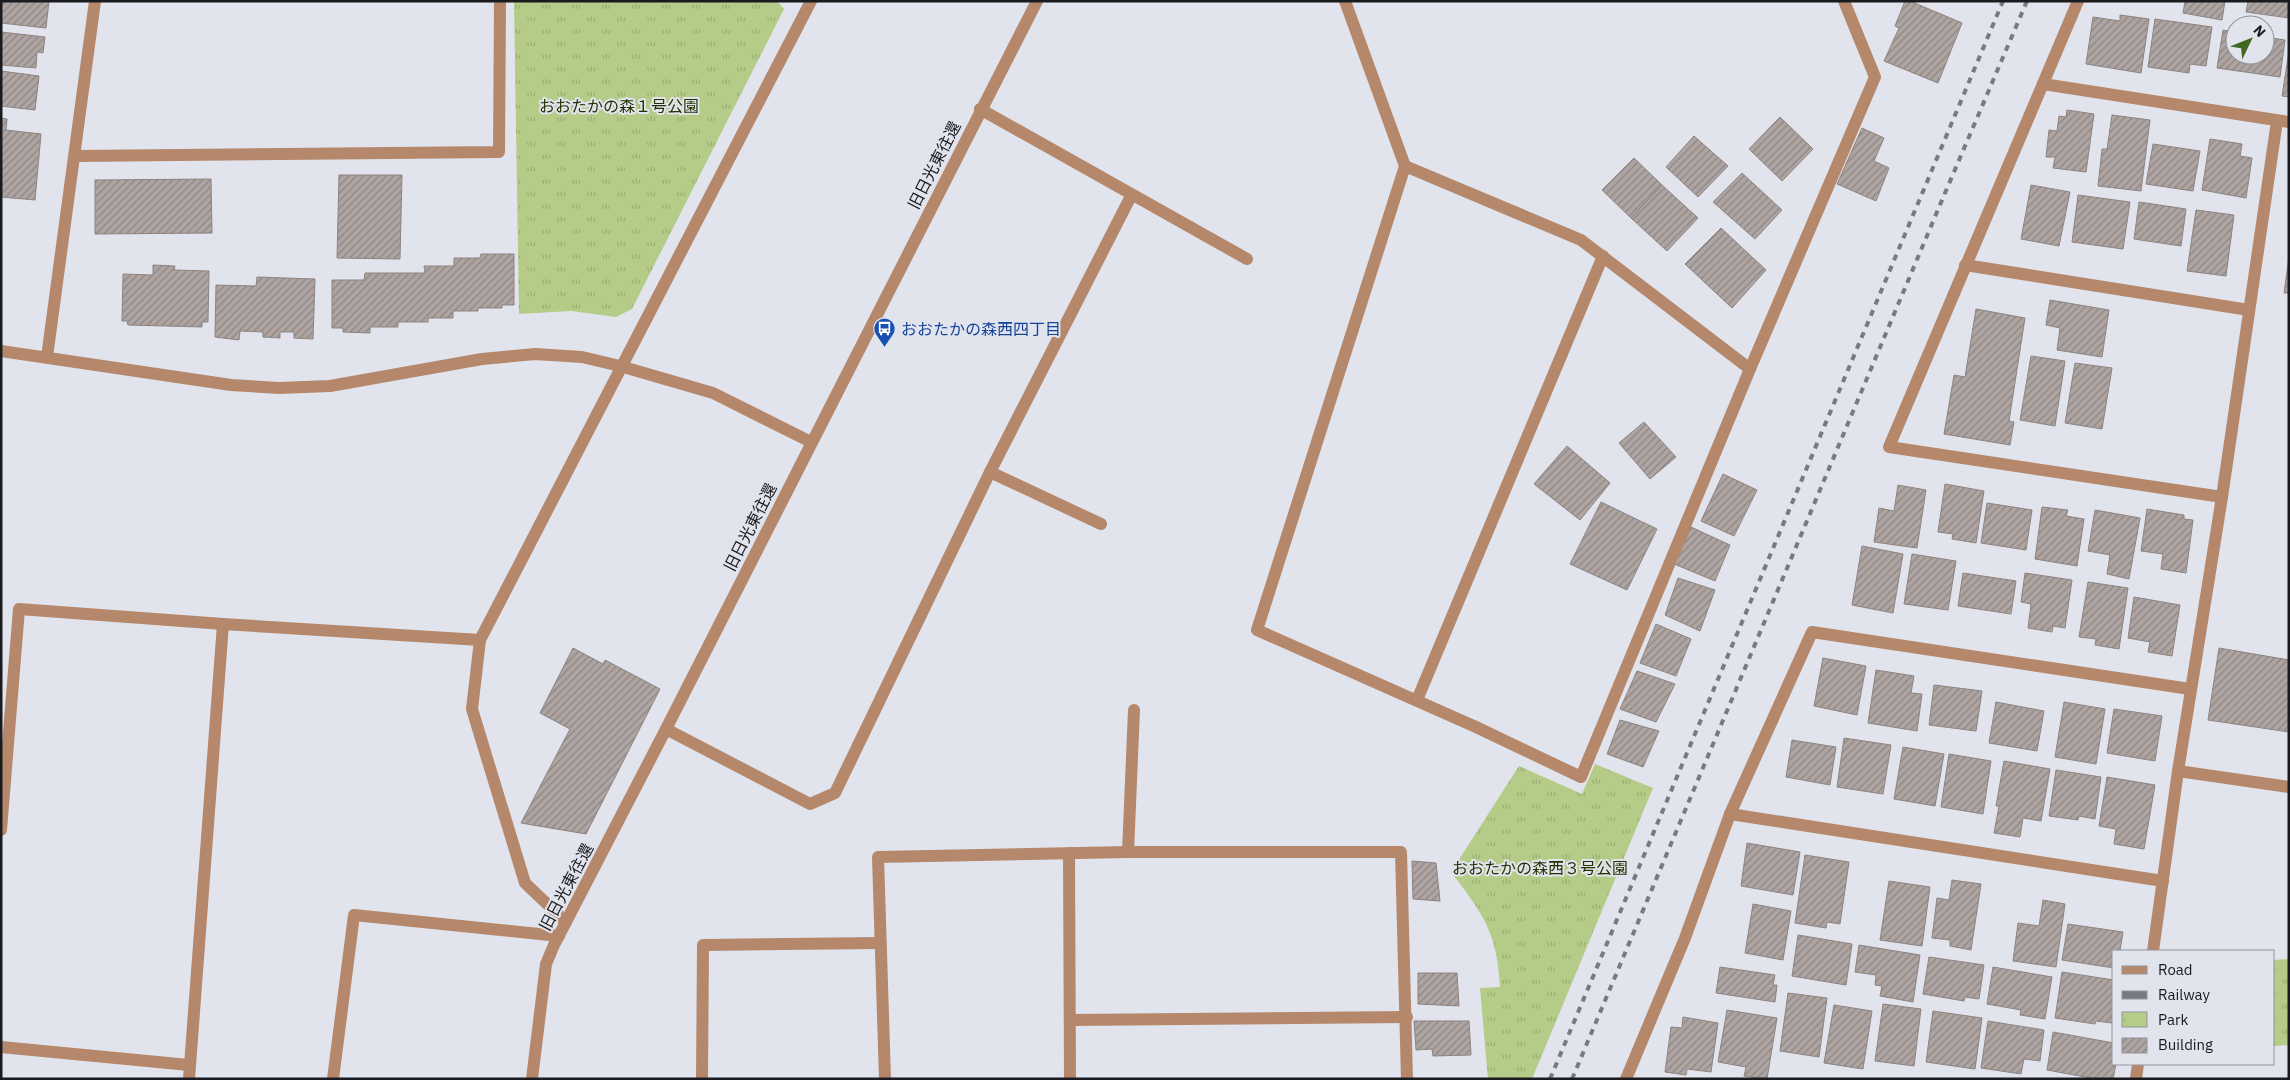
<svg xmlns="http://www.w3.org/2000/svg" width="2290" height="1080" viewBox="0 0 2290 1080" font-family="'IBM Plex Sans','Noto Sans JP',sans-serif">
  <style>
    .park { fill: url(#park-tufts) }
    .building { fill: url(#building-hatch); stroke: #8d8380 }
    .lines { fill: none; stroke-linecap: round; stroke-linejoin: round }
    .minor { stroke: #b5886b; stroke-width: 12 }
    .rail { stroke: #787a80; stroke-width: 4; stroke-dasharray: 6 6; stroke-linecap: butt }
    .labels { text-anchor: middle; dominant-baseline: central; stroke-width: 4; stroke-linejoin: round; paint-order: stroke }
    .park-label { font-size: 16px; fill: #253200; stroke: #e1e4ed }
    .street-label { font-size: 16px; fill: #1a1b1e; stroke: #e1e4ed }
    .transit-label { font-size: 16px; fill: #164399; stroke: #e1e4ed; text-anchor: start }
  </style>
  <defs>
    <pattern id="park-tufts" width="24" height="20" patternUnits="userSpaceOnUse" patternTransform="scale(1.25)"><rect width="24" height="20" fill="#b5cc88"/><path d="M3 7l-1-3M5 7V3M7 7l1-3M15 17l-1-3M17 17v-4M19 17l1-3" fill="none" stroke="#9baf75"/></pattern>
    <pattern id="building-hatch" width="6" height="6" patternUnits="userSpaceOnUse" patternTransform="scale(1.25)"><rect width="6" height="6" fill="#aea4a1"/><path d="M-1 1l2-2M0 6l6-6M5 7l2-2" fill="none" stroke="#8d8583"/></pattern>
  </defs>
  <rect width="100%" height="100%" fill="#e1e4ed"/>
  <g class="park">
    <path d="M514,1H777L784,9L632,309L616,317L571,311L519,314Z"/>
    <path d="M1595,764L1653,788L1532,1079H1488L1480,988L1500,987C1497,932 1483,914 1451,872L1519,766L1582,794Z"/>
    <path d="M2289,959V1045L2274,1046V960Z"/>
  </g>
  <g class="building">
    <path d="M1,1H49L46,28L1,23Z"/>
    <path d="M1905,1H1910L1962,23L1938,83L1884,61L1899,28L1895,26Z"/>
    <path d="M2185,1H2225L2222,20L2183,13Z"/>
    <path d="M2248,1H2289V18L2246,12Z"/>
    <path d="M2120,15L2149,19L2141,73L2086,64L2093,17L2120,21Z"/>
    <path d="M2155,19L2212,27L2206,66L2190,64L2189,73L2148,67Z"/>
    <path d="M2223,30L2235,32V55H2265V37L2285,40L2280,77L2217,68Z"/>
    <path d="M1,32L45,37L43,53L37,52L36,68L1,65Z"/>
    <path d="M2289,51V97L2282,96Z"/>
    <path d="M1,71L39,76L35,110L1,106Z"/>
    <path d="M2067,110L2094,114L2086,172L2053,168L2055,157H2046L2049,130L2057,131L2059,116L2066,117Z"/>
    <path d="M2112,115L2150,120L2141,191L2098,186L2102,149H2107Z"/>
    <path d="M1780,117L1813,149L1782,181L1749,149Z"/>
    <path d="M1,118L7,119L6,130L41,134L35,200L1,197Z"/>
    <path d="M1862,128L1884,138L1874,161L1889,168L1876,201L1837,184Z"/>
    <path d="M1694,136L1728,166L1698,197L1666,167Z"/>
    <path d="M2210,139L2242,144L2240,156L2252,158L2246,198L2202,190Z"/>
    <path d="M2153,144L2200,151L2193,191L2146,184Z"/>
    <path d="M1634,158L1662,185L1631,218L1602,190Z"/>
    <path d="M1742,173L1782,210L1755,239L1713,202Z"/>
    <path d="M339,175H402L400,259L337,258Z"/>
    <path d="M211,179L212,233L95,234V180Z"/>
    <path d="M1662,185L1698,218L1667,251L1631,218Z"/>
    <path d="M2031,185L2070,192L2059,246L2021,239Z"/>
    <path d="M2078,195L2130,202L2123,249L2072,242Z"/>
    <path d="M2139,202L2186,209L2181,246L2134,239Z"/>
    <path d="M2196,210L2234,215L2226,276L2187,271Z"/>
    <path d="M1721,228L1766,270L1732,308L1685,264Z"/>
    <path d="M481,254H514V305H502V308H478V311H453V318H428V322H398V327H370V333L343,332V328H332V280H364L365,273H425L424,266H454V258H480Z"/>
    <path d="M2289,257V293H2284Z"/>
    <path d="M153,265L175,266L174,270L209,271L208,322H202V327L128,325L127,321H122L123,274L153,275Z"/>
    <path d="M257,277L315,279L313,339L294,338V332H280V338L263,337V332L240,331L239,340L215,337L216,285L256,286Z"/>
    <path d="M2050,300L2109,310L2102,357L2057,350L2060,328L2046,325Z"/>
    <path d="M1976,309L2025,318L2009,421L2014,422L2010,445L1944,434L1954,375L1965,377Z"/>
    <path d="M2031,356L2065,361L2055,426L2020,420Z"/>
    <path d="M2075,363L2112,368L2102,429L2065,423Z"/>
    <path d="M1644,422L1676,457L1650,479L1619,443Z"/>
    <path d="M1567,446L1610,483L1580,520L1534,484Z"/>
    <path d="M1723,474L1757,490L1734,536L1701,521Z"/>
    <path d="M1945,484L1984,491L1976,543L1952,539L1953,534L1938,532Z"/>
    <path d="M1898,485L1926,490L1917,548L1874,542L1879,508L1894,511Z"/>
    <path d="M1601,502L1657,529L1627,590L1570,564Z"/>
    <path d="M1987,503L2032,510L2026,550L1981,543Z"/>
    <path d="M2042,507L2068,510L2066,516L2084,519L2077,566L2035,559Z"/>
    <path d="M2147,509L2184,515V519L2193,520L2186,573L2161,569L2163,554L2141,551Z"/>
    <path d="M2095,510L2140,518L2129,579L2107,574L2110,555L2088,551Z"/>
    <path d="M1691,527L1730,545L1715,581L1674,564Z"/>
    <path d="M1862,546L1903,554L1893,613L1852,605Z"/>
    <path d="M1912,554L1956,561L1948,610L1904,604Z"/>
    <path d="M1963,573L2016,581L2011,614L1958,606Z"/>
    <path d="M2025,573L2072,580L2065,628L2053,626L2052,632L2028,628L2031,604L2021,602Z"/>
    <path d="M1678,578L1715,590L1700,631L1665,615Z"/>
    <path d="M2088,582L2128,588L2119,649L2095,645L2096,639L2079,637Z"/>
    <path d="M2134,597L2180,605L2172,656L2148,652L2150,642L2128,638Z"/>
    <path d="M1656,624L1691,639L1676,676L1640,663Z"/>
    <path d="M573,648L603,664L605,660L660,689L586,834L521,823L570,729L540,713Z"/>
    <path d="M2219,648L2289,660V732L2208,720Z"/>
    <path d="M1823,658L1866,666L1857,715L1814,706Z"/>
    <path d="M1876,670L1914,676L1911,693L1922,694L1917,731L1868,723Z"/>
    <path d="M1637,671L1675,684L1656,722L1620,709Z"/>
    <path d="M1934,685L1982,691L1976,731L1929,725Z"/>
    <path d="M1996,702L2044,711L2037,751L1989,743Z"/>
    <path d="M2064,702L2105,709L2096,764L2055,757Z"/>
    <path d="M2114,709L2162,716L2155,761L2107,753Z"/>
    <path d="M1620,720L1659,731L1643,767L1607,754Z"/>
    <path d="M1844,738L1891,745L1883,794L1837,787Z"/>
    <path d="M1792,740L1836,747L1830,785L1786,777Z"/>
    <path d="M1903,747L1944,754L1935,806L1894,799Z"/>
    <path d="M1949,754L1991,761L1983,814L1941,807Z"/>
    <path d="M2004,761L2050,769L2041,821L2023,818L2020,837L1994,833L1999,806H1996Z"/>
    <path d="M2056,770L2101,777L2095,819L2079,816L2078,820L2049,816Z"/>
    <path d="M2107,777L2155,785L2144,849L2114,844L2116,829L2099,826Z"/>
    <path d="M1747,843L1800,852L1793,895L1741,886Z"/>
    <path d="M1805,855L1849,862L1840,924L1827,922L1826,928L1795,923Z"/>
    <path d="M1412,861L1436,863L1440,901L1413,899Z"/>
    <path d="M1952,880L1981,884L1971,950L1950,946V940L1932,938L1937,898L1949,900Z"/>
    <path d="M1889,881L1930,887L1922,946L1880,940Z"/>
    <path d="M2043,900L2065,904L2056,967L2013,961L2018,923L2039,926Z"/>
    <path d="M1753,904L1791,911L1783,960L1745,953Z"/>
    <path d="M2068,924L2123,932L2120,951H2114V968L2062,960Z"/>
    <path d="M1798,935L1852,944L1846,985L1792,976Z"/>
    <path d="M1859,945L1920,955L1913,1002L1880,996L1882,986L1875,985L1876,975L1855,972Z"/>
    <path d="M1929,957L1984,965L1979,999L1965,997L1964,1001L1923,994Z"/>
    <path d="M1720,967L1775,975L1773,985H1777L1775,1002L1716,993Z"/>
    <path d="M1993,967L2052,977L2045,1019L2020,1015L2021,1010L1987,1004Z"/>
    <path d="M2062,972L2114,980L2112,1023L2096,1021L2095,1024L2055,1018Z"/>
    <path d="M1418,973H1457L1459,1006L1418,1004Z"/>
    <path d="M1788,993L1827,998L1819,1057L1780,1051Z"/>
    <path d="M1883,1004L1921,1009L1914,1066L1875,1061Z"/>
    <path d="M1834,1005L1872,1011L1863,1069L1824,1063Z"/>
    <path d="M1727,1010L1777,1018L1767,1079L1744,1076L1746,1067L1718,1062Z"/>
    <path d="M1933,1011L1982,1018L1975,1069L1926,1062Z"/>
    <path d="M1683,1017L1718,1023L1711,1072L1687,1069L1686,1075L1665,1072L1671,1027L1682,1028Z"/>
    <path d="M1414,1021H1469L1471,1055L1433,1056L1432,1049L1416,1050Z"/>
    <path d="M1988,1021L2044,1030L2040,1061L2024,1059L2021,1074L1981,1068Z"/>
    <path d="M2053,1032L2114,1043V1064H2116L2113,1079H2096L2047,1070Z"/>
  </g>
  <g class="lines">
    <g class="minor">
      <path d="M1345,1L1405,166L1257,630L1476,727L1581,777L1750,369L1875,77L1844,1"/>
      <path d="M2078,1L1889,447L2222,497"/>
      <path d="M2043,84L2289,122"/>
      <path d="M980,109L1247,259"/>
      <path d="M75,156L499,152L500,1"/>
      <path d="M1405,166L1581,240L1750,369"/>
      <path d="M1965,265L2249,310"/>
      <path d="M1,351L231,385L279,388L330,386L482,359L535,354L582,357L620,366L713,393L811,442"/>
      <path d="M47,357L95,1"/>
      <path d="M990,472L1101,524"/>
      <path d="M1417,700L1603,256"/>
      <path d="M666,729L810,804L835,793L990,472L1131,196"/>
      <path d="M2178,771L2289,787"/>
      <path d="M1730,814L2163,881"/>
      <path d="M1,830L19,609L223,624L480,640"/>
      <path d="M1128,852L1134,710"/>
      <path d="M1069,853L1070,1079"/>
      <path d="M566,922L525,883L472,709L480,640L811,1"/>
      <path d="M2153,951L2178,771L2222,497L2277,121"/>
      <path d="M1070,1020L1407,1017"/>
      <path d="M1,1047L189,1065"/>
      <path d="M189,1079L223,624"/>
      <path d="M333,1079L354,915L559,936"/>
      <path d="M532,1079L546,964L554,945L666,729L1037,1"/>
      <path d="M702,1079L703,945L880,943"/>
      <path d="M885,1079L878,857L1128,852H1401L1407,1079"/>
      <path d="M1626,1079L1685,938L1730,814L1812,632L2190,689"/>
      <path d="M2136,1079L2138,1064"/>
    </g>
    <g class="rail">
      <path d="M1550,1079L2003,1"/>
      <path d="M1572,1079L1945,193L2027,1"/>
    </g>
  </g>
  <defs>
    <symbol id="bus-pin" viewBox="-11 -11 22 30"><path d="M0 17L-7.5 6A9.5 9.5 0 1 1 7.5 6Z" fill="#1a4fb4" stroke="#e1e4ed"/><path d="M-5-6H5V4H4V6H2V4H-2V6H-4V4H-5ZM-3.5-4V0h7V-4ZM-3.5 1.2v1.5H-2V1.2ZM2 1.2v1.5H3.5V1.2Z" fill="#fff"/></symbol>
  </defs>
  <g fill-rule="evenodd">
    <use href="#bus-pin" x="872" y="316" width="25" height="34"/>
  </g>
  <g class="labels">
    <g class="park-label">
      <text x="619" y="106">おおたかの森１号公園</text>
      <text x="1540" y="868">おおたかの森西３号公園</text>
    </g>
    <g class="street-label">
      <text transform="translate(934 165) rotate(-63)">旧日光東往還</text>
      <text transform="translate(750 527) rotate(-63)">旧日光東往還</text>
      <text transform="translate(566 887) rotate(-62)">旧日光東往還</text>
    </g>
    <g class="transit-label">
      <text x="901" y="329">おおたかの森西四丁目</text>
    </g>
  </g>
  <rect width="2290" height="1080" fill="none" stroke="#1a1b1e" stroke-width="5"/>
  <rect x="2112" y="950" width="162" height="115" fill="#e1e4ed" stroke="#91949a"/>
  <rect x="2122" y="966" width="25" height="8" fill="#b5886b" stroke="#91949a"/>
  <text x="2158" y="975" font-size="15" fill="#1a1b1e">Road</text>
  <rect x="2122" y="991" width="25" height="8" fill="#787a80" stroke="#91949a"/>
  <text x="2158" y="1000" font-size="15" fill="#1a1b1e">Railway</text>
  <rect x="2122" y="1012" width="25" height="15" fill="url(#park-tufts)" stroke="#91949a"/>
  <text x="2158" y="1025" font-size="15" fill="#1a1b1e">Park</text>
  <rect x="2122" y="1038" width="25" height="15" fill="url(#building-hatch)" stroke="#91949a"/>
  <text x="2158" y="1050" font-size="15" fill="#1a1b1e">Building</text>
  <g transform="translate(2250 40) rotate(47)"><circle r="24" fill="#e1e4ed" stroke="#91949a"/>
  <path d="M0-4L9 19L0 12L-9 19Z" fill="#416721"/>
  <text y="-8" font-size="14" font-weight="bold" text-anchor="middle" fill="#1a1b1e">N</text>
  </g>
</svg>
